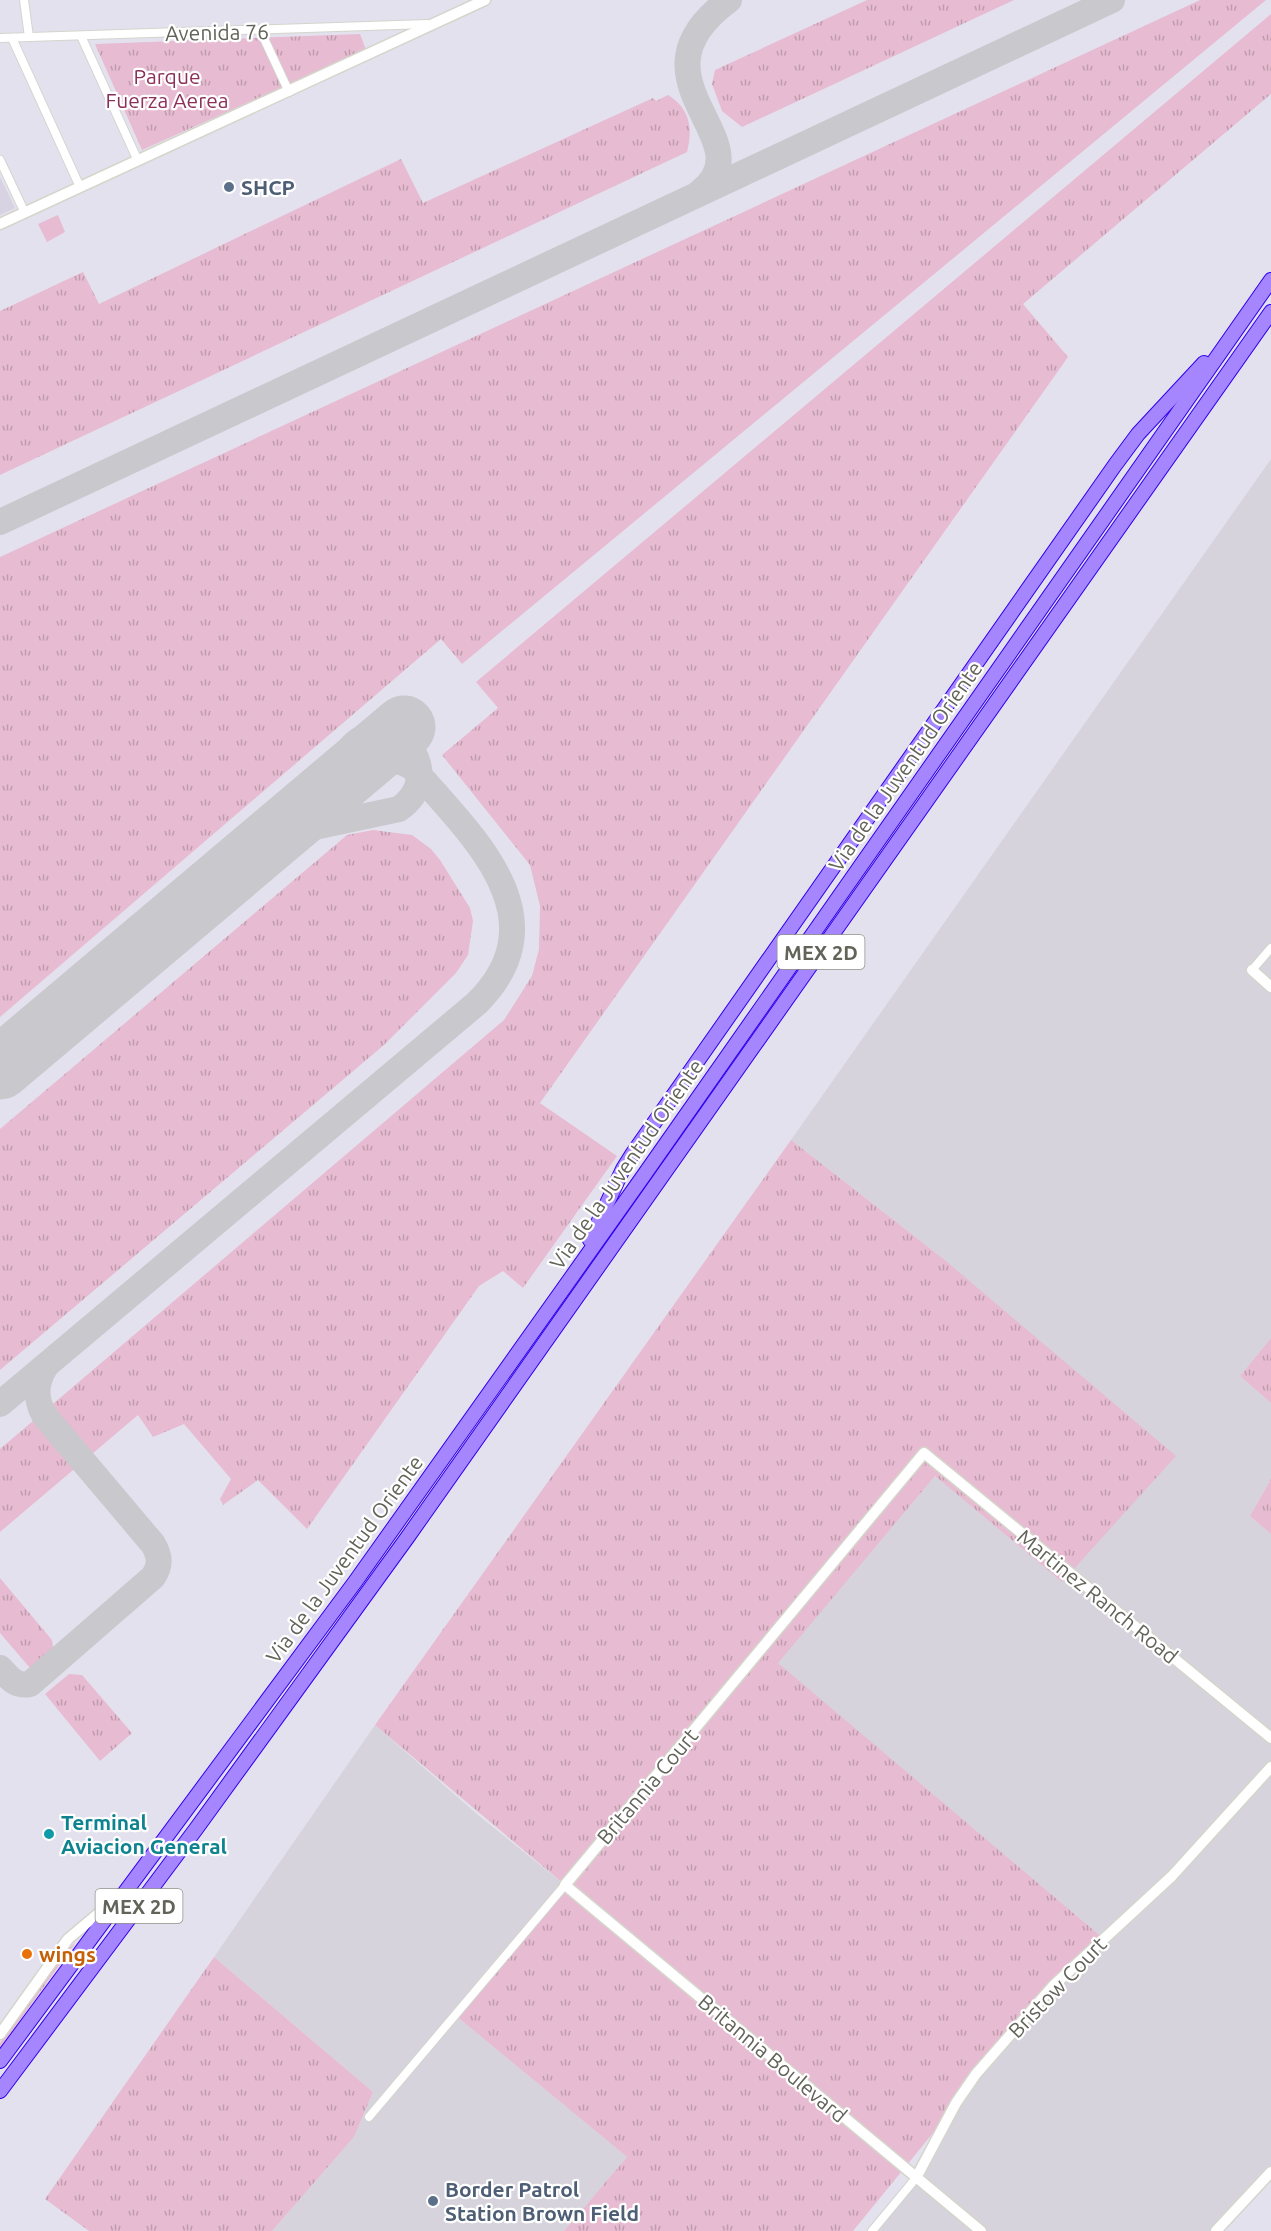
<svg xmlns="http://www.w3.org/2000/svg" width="1271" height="2231" viewBox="0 0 1271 2231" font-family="Ubuntu,sans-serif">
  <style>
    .industrial { fill: #d6d3dc }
    .education { fill: #d8d3e3 }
    .grass { fill: url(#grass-tufts) }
    .garden { fill: #e7bbd1 }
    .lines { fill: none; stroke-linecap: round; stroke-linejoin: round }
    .taxiway { stroke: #c9c8cd; stroke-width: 26 }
    .runway { stroke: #c9c8cd; stroke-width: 63 }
    .street-casing { stroke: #d3d5cd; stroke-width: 10 }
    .secondary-casing { stroke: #d4d6cc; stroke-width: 13 }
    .highway-casing { stroke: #2e00ee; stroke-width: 16 }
    .street { stroke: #fff; stroke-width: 8 }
    .secondary { stroke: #fff; stroke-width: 10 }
    .highway { stroke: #a586ff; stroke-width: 14 }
    .service-dot { fill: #5c6f8a; stroke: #fff; stroke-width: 2 }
    .culture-dot { fill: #0f9aa8; stroke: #fff; stroke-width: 2 }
    .food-dot { fill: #e8710a; stroke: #fff; stroke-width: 2 }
    .labels { text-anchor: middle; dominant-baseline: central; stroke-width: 4.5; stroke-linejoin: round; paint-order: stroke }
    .shield { fill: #fff; stroke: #91928b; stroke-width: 1.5 }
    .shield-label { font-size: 20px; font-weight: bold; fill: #626359 }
    .street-label { font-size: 21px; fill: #626359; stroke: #fff }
    .park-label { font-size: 21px; fill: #8b3059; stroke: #fff }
    .service-label { font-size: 21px; font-weight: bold; fill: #4e5e75; stroke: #fff; text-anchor: start }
    .culture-label { font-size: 21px; font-weight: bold; fill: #0d838f; stroke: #fff; text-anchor: start }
    .food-label { font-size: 21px; font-weight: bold; fill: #c56008; stroke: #fff; text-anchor: start }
  </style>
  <defs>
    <pattern id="grass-tufts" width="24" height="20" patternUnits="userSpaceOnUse" patternTransform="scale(1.5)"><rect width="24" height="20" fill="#e7bbd1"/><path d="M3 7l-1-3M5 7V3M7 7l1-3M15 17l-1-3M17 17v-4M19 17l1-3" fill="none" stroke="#bf9cad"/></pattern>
  </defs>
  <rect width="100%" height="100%" fill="#e4e1ee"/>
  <g class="industrial">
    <path d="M1271,459V1338L1240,1376L1271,1403V1479L1250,1516L1271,1534V2172L1216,2231H872L916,2178L956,2103L1053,1986L1104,1939L777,1663L935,1476L1062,1582L941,1257L791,1140Z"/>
    <path d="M375,1725L479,1816L565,1885L455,2015L627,2157L564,2231H272L354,2137L373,2092L214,1957Z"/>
  </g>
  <path class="education" d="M0,177L15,208L0,215Z"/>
  <g class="grass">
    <path d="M867,0H1014L742,127L722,111L712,84L715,70Z"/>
    <path d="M1200,0H1266L462,664L441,639L0,1017V557Z"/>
    <path d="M1271,14V94L1023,304L1068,357L540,1103L617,1156L523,1288L503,1271L479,1286L307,1529L258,1480L223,1505L220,1499L231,1479L184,1424L153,1437L138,1415L0,1532V1449L504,1020L532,976L539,949L540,906L530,865L442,755L498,708L476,682Z"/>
    <path d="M360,34L366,50L142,150L95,44Z"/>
    <path d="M668,95C690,108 693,129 687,152L0,475V311L83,272L99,304L401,159L423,203L653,98L656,101Z"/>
    <path d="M373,830L412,835L431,849L440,860L470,908L473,921L468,955L456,973L384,1045L0,1370V1129L347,835Z"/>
    <path d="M791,1140L941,1257L1176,1456L1062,1582L935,1476L778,1663L1104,1939L1053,1986L853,2231H564L627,2157L455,2015L564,1884L375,1725Z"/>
    <path d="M1271,1338V1403L1240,1376Z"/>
    <path d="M1271,1479V1534L1250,1516Z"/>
    <path d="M0,1578L52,1640L54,1653L35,1669L30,1668L0,1633Z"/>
    <path d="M69,1674L82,1675L132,1733L100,1761L45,1694Z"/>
    <path d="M76,1942L68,1953L0,2048V2043L67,1950Z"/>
    <path d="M214,1957L373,2092L354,2137L272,2231H89L45,2199Z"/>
  </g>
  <path class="garden" d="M58,215L65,232L47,242L38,224Z"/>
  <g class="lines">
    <g class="taxiway">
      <path d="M700,192C768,140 620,80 729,0"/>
      <path d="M0,522L1112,0"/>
      <path d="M265,845L286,833L399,809C447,776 400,711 359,740C341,752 346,768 335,783C332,788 326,792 322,796"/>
      <path d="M0,1404L477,1003C563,917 471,835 413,768C394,756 379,759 358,766"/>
      <path d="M0,1668C9,1678 16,1687 30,1684L153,1577C161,1565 160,1556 153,1544L44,1415C35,1398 35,1383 46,1366"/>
    </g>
    <path class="runway" d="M0,1068L404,727"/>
    <defs>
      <g id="street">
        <path d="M24,0L29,37"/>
        <path d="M261,32L289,92"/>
        <path d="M81,36L138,161"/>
        <path d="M0,38L427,24"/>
        <path d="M12,38L80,187"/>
        <path d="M0,160L25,213"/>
        <path d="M1252,970L1271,948"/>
        <path d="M369,2117L565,1885"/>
        <path d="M872,2231L916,2178"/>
      </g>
      <g id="secondary">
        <path d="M0,224L485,0"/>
        <path d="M1252,970L1271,987"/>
        <path d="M0,2034L68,1939L118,1897"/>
        <path d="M916,2178L956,2103L976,2074L1053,1986L1172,1876L1271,1767"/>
        <path d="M981,2231L565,1885L924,1453L1271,1738"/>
        <path d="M1216,2231L1271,2172"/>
      </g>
      <g id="highway">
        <path d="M590,1240L623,1169L633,1153L1115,465L1138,434L1204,363"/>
        <path d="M0,2061L355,1582L642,1178L1271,280"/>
        <path d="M0,2091L196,1829L407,1538L1271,312"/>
      </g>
    </defs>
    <use href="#street" class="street-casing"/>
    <use href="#secondary" class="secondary-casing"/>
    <use href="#highway" class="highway-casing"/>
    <use href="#street" class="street"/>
    <use href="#secondary" class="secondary"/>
    <use href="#highway" class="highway"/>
  </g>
  <g class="service-dot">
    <circle cx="229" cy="187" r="6"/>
    <circle cx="433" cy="2201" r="6"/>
  </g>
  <circle class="culture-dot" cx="49" cy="1834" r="6"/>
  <circle class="food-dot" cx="27" cy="1954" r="6"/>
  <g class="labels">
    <g class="shield">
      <rect x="777.5" y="935" width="87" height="34" rx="4.5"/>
      <rect x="95.5" y="1889" width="87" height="34" rx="4.5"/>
    </g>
    <g class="shield-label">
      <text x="821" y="952">MEX 2D</text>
      <text x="139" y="1906">MEX 2D</text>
    </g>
    <g class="street-label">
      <text transform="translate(217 32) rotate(-1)">Avenida 76</text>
      <text transform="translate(905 766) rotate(-55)">Via de la Juventud Oriente</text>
      <text transform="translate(626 1164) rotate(-55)">Via de la Juventud Oriente</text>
      <text transform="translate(344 1559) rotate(-54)">Via de la Juventud Oriente</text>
      <text transform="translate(1098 1596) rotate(39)">Martinez Ranch Road</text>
      <text transform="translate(647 1786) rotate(-50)">Britannia Court</text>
      <text transform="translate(1057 1987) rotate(-46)">Bristow Court</text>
      <text transform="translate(773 2058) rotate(40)">Britannia Boulevard</text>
    </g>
    <g class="park-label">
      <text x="167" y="76">Parque<tspan x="167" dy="24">Fuerza Aerea</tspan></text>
    </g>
    <g class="service-label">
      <text x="241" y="187">SHCP</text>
      <text x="445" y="2189">Border Patrol<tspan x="445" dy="24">Station Brown Field</tspan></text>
    </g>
    <g class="culture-label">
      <text x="61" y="1822">Terminal<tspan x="61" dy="24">Aviacion General</tspan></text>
    </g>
    <g class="food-label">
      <text x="39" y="1954">wings</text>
    </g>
  </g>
</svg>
